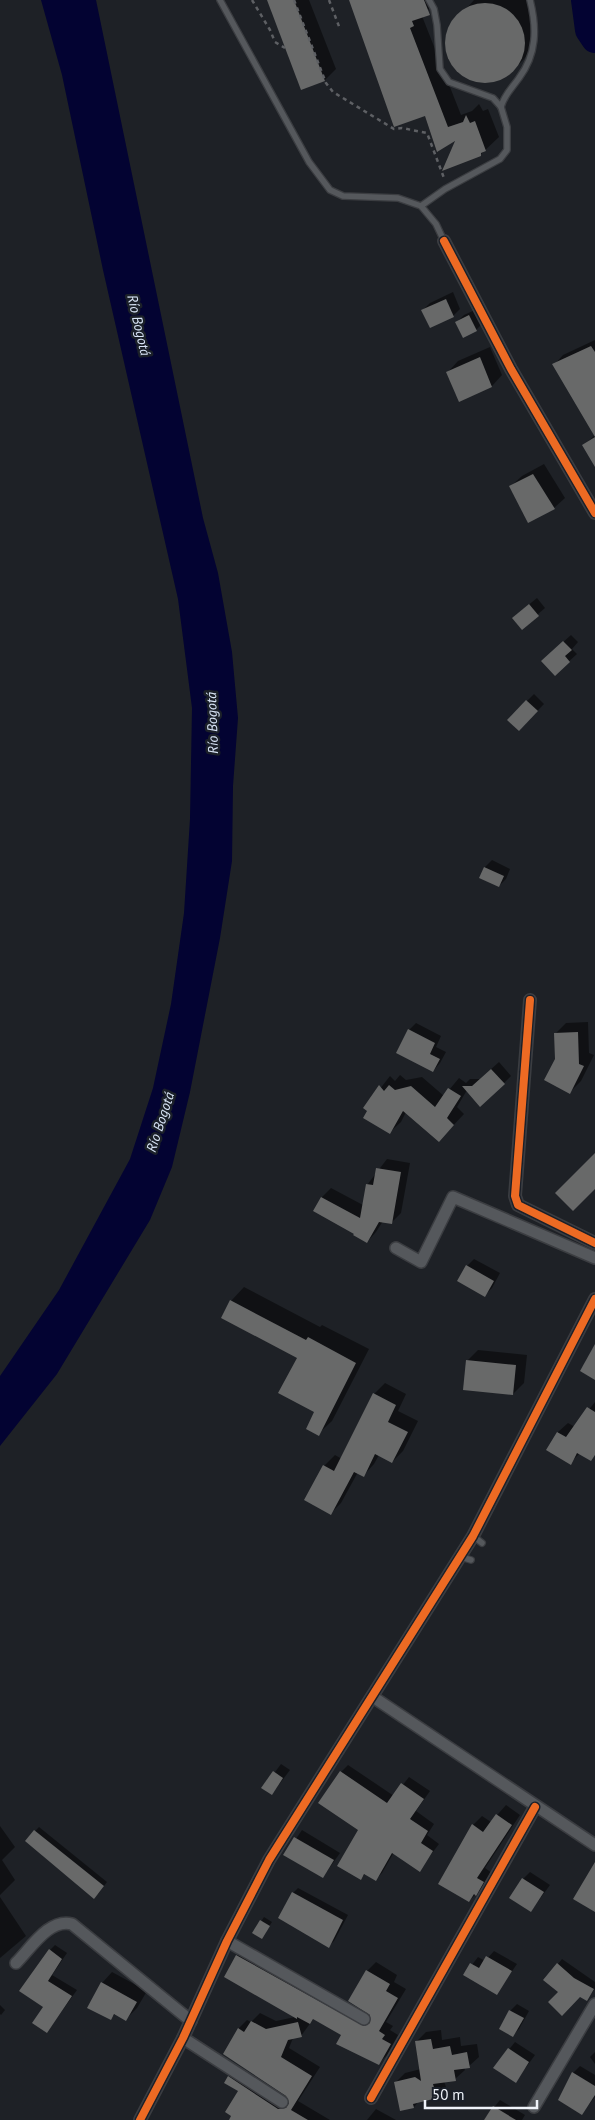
<svg xmlns="http://www.w3.org/2000/svg" width="595" height="2120" viewBox="0 0 595 2120" font-family="'PT Sans',sans-serif">
  <style>
    .water { fill: #030332 }
    .shadow { fill: #0007 }
    .lines { fill: none; stroke-linecap: round; stroke-linejoin: round }
    .river { stroke: #030332; stroke-width: 28 }
    .building { fill: #686969 }
    .service-casing { stroke: #3b3d41; stroke-width: 8 }
    .minor-casing { stroke: #3b3d41; stroke-width: 14 }
    .path { stroke: #5e6064; stroke-width: 2.5; stroke-dasharray: 4 4; stroke-linecap: butt }
    .service { stroke: #55585c; stroke-width: 5.5 }
    .minor { stroke: #55585c; stroke-width: 11 }
    .cycleway-casing { stroke: #1b2029; stroke-width: 11 }
    .cycleway { stroke: #ed6a23; stroke-width: 8 }
    .labels { text-anchor: middle; dominant-baseline: central; stroke-width: 5; stroke-linejoin: round; paint-order: stroke }
    .water-label { font-size: 14px; font-style: italic; fill: #d8e4f6; stroke: #1b2029 }
  </style>
  <rect width="100%" height="100%" fill="#1e2126"/>
  <path class="water" d="M41,0H96L203,518L218,573L232,652L238,718L233,786L232,861L220,938L190,1092L172,1167L150,1220L57,1374L0,1446V1376L59,1290L130,1159L153,1088L171,1004L184,913L190,819L192,708L178,599L103,270L62,75Z"/>
  <g class="shadow">
    <path d="M268,0H309L336,69L325,80L302,88Z"/>
    <path d="M350,0H431L433,5L422,16L461,115L472,111L479,104L483,111L488,109L499,137L480,155L426,114Z"/>
    <path d="M474,0H526L537,17V40L524,59L510,74L488,82L477,81L457,70L447,49L451,26Z"/>
    <path d="M453,292L460,309L453,316L423,310L430,303Z"/>
    <path d="M477,309L483,323L476,330L457,322L464,315Z"/>
    <path d="M595,340V463L583,446L595,435L554,365L563,355Z"/>
    <path d="M490,347L502,375L492,386L448,372L458,361Z"/>
    <path d="M544,464L565,498L554,508L511,486L522,476Z"/>
    <path d="M537,598L545,608L522,628L521,611Z"/>
    <path d="M571,635L578,642L572,649L577,654L555,674L550,654Z"/>
    <path d="M534,694L544,704L519,730L509,719Z"/>
    <path d="M492,860L510,869L506,879L499,886L481,877L485,867Z"/>
    <path d="M588,1022L589,1053L594,1055L581,1081L570,1092L556,1059L555,1034L566,1023Z"/>
    <path d="M416,1023L441,1036L436,1047L446,1052L440,1063L433,1071L409,1030Z"/>
    <path d="M499,1062L511,1076L504,1083L467,1090L457,1107L464,1114L449,1130L406,1112L401,1122L390,1132L365,1108L390,1076L395,1081L400,1075L406,1080L422,1077L444,1096L459,1078L466,1083L470,1079H480Z"/>
    <path d="M387,1159L410,1163L401,1213L391,1223L383,1221L376,1232L367,1242L356,1233L315,1211L322,1197L331,1188L363,1205L367,1185Z"/>
    <path d="M474,1259L500,1273L492,1288L485,1295L467,1266Z"/>
    <path d="M244,1287L320,1327L322,1325L369,1349L332,1421L318,1434L316,1411L298,1358L222,1318L231,1301Z"/>
    <path d="M478,1350L527,1355L524,1383L513,1394L467,1361Z"/>
    <path d="M385,1383L406,1394L398,1411L418,1421L403,1451L392,1462L379,1455L374,1464L364,1475L358,1472L341,1503L330,1514L305,1500L324,1466L335,1455L342,1459L374,1394Z"/>
    <path d="M595,1402V1455L591,1459L580,1453L570,1463L548,1450L558,1432L568,1423L575,1427Z"/>
    <path d="M281,1764L290,1770L272,1794L263,1788Z"/>
    <path d="M348,1765L394,1796L409,1777L430,1791L416,1811L434,1824L427,1835L439,1844L419,1870L394,1852L382,1873L375,1880L365,1874L361,1878L360,1830L341,1772Z"/>
    <path d="M506,1805L520,1815L485,1868L492,1873L485,1885L469,1901L473,1825L482,1816L491,1822Z"/>
    <path d="M0,1826L15,1847L2,1860L15,1880L0,1895Z"/>
    <path d="M39,1827L107,1882L98,1894L26,1841Z"/>
    <path d="M302,1830L340,1853L323,1877L285,1855Z"/>
    <path d="M530,1872L550,1885L531,1911L523,1879Z"/>
    <path d="M298,1888L348,1915L334,1941L329,1946L293,1893Z"/>
    <path d="M0,1897L26,1936L0,1958Z"/>
    <path d="M264,1917L272,1922L262,1937L254,1932Z"/>
    <path d="M55,1945L67,1953L52,1975L77,1990L47,2032L44,2006L50,1950Z"/>
    <path d="M246,1947L371,2017L367,1971L376,1962L397,1975L394,1982L406,1989L386,2022L393,2026L390,2030L398,2035L387,2055L378,2064L343,2034L314,2018L301,2036L293,2038L289,2048L320,2067L298,2101L330,2120H230L240,2091L229,2077L238,2068L287,2101L292,2100L224,2054L239,2028L247,2020L251,2022L260,2013L276,2021L295,2017L226,1977L237,1956Z"/>
    <path d="M494,1951L517,1964L497,1993L465,1974L478,1957L485,1961Z"/>
    <path d="M562,1959L595,1982V1989L587,1999L580,1995L559,1992L558,1964Z"/>
    <path d="M112,1972L147,1991L137,2008L126,2019L116,2013L110,2019L102,1983Z"/>
    <path d="M517,2004L529,2011L519,2029L513,2035L510,2011Z"/>
    <path d="M0,2005L5,2010L1,2015L0,2014Z"/>
    <path d="M441,2030L442,2040L460,2037L461,2046L477,2044L479,2057L469,2066L464,2067L465,2070L455,2079L444,2081L446,2087L436,2097L419,2101L414,2107L395,2083L405,2073L421,2069L416,2042L426,2032Z"/>
    <path d="M515,2042L535,2055L516,2081L494,2068Z"/>
    <path d="M595,2052V2064L590,2057Z"/>
    <path d="M580,2066L595,2075V2097L582,2113L573,2073Z"/>
    <path d="M500,2100L525,2115L522,2120H484Z"/>
    <path d="M376,2109L396,2120H367Z"/>
  </g>
  <g class="lines">
    <path class="river" d="M585,0L589,30L595,39"/>
  </g>
  <g class="building">
    <path d="M267,0H294L325,81L301,90Z"/>
    <path d="M349,0H424L430,15L412,21L414,26L410,28L448,127L463,122L466,115L470,123L475,121L486,151L481,153V156L442,171L455,141L437,152L425,116L394,127Z"/>
    <circle cx="485" cy="43" r="40"/>
    <path d="M446,299L454,317L430,328L421,310Z"/>
    <path d="M469,315L477,331L463,338L455,322Z"/>
    <path d="M591,346L595,352V467L582,445L595,437L552,364Z"/>
    <path d="M480,357L492,387L459,402L446,372Z"/>
    <path d="M533,474L555,509L528,523L509,486Z"/>
    <path d="M529,604L539,616L522,630L512,618Z"/>
    <path d="M563,641L572,650L565,656L570,662L555,676L541,661Z"/>
    <path d="M526,700L538,711L519,731L507,720Z"/>
    <path d="M484,867L504,876L499,887L479,878Z"/>
    <path d="M408,1029L435,1043L430,1054L440,1059L433,1072L396,1053Z"/>
    <path d="M578,1032L579,1064L584,1066L570,1094L544,1080L555,1059L554,1033Z"/>
    <path d="M491,1069L505,1084L480,1107L462,1086H472Z"/>
    <path d="M379,1085L384,1091L389,1085L395,1090L411,1086L435,1107L448,1088L461,1096L447,1118L454,1125L439,1142L403,1111L390,1134L363,1118L367,1111L363,1108Z"/>
    <path d="M595,1153V1189L573,1211L555,1193Z"/>
    <path d="M376,1168L401,1172L392,1224L379,1222L367,1243L353,1235L354,1234L313,1211L321,1197L360,1218L366,1184L373,1185Z"/>
    <path d="M466,1265L494,1281L485,1297L457,1281Z"/>
    <path d="M230,1300L306,1340L308,1337L356,1363L319,1436L306,1429L314,1412L278,1393L297,1358L221,1318Z"/>
    <path d="M595,1344V1380L580,1371Z"/>
    <path d="M466,1360L516,1365L513,1395L463,1390Z"/>
    <path d="M373,1393L396,1405L388,1422L408,1432L392,1463L375,1454L364,1477L354,1472L331,1515L304,1500L323,1465L334,1471Z"/>
    <path d="M587,1407L595,1412V1455L591,1461L577,1453L571,1465L546,1450L557,1432L566,1437Z"/>
    <path d="M273,1771L283,1778L272,1795L261,1788Z"/>
    <path d="M340,1771L387,1803L401,1783L424,1799L410,1819L428,1831L421,1843L433,1851L420,1872L392,1853L376,1881L364,1874L361,1880L337,1866L358,1830L318,1803Z"/>
    <path d="M496,1814L512,1825L477,1878L484,1882L476,1896L474,1894L469,1902L438,1884L472,1824L483,1832Z"/>
    <path d="M34,1830L104,1886L94,1899L25,1841Z"/>
    <path d="M294,1837L334,1860L323,1878L283,1855Z"/>
    <path d="M595,1862V1912L573,1899Z"/>
    <path d="M522,1878L544,1892L531,1912L509,1898Z"/>
    <path d="M292,1892L343,1920L329,1948L278,1918Z"/>
    <path d="M260,1920L270,1926L262,1939L252,1933Z"/>
    <path d="M49,1949L62,1959L48,1981L72,1996L47,2033L32,2023L43,2007L19,1991Z"/>
    <path d="M236,1955L364,2026L370,2023V2015L348,2001L366,1970L390,1984L386,1991L398,1998L379,2031L385,2035L382,2039L391,2044L379,2065L336,2044L341,2035L313,2019L310,2024L297,2017V2019L224,1977Z"/>
    <path d="M486,1956L512,1971L497,1995L463,1975L470,1963L479,1968Z"/>
    <path d="M557,1963L574,1978L594,1989L587,2001L580,1997L562,2016L548,2002L558,1992L543,1980Z"/>
    <path d="M101,1982L137,2002L126,2021L114,2014L111,2020L87,2008Z"/>
    <path d="M509,2010L524,2018L513,2037L499,2029Z"/>
    <path d="M251,2021L266,2029L298,2022L302,2037L288,2040L281,2057L312,2076L291,2110L308,2120H229L231,2116L225,2112L238,2091L224,2083L228,2076L278,2109L286,2108L289,2103L286,2096L223,2054L238,2028L244,2032Z"/>
    <path d="M431,2039L433,2049L450,2046L452,2055L467,2052L470,2068L454,2070L456,2081L433,2084L437,2098L413,2104L414,2108L400,2111L394,2082L415,2077L421,2081L415,2041Z"/>
    <path d="M508,2048L529,2062L516,2083L493,2068Z"/>
    <path d="M572,2072L595,2086V2095L582,2115L558,2100Z"/>
    <path d="M493,2106L516,2120H484Z"/>
  </g>
  <g class="lines">
    <defs>
      <g id="service">
        <path d="M220,0L309,162L330,190L343,196L398,198L421,206L436,224L444,241"/>
        <path d="M501,107C504,95 512,88 519,78C537,54 537,28 530,0"/>
        <path d="M421,206L445,189L500,159L507,150V127L501,107L493,98L449,82L440,69L437,25L434,9L429,0"/>
        <path d="M473,1536L482,1543"/>
        <path d="M461,1557L471,1560"/>
      </g>
      <g id="minor">
        <path d="M444,241L511,369L595,513"/>
        <path d="M530,1000L515,1196L518,1205L595,1243"/>
        <path d="M396,1248L421,1262L453,1197L595,1258"/>
        <path d="M373,1697L595,1845"/>
        <path d="M227,1941L364,2019"/>
        <path d="M16,1963C31,1948 49,1918 72,1924L191,2021"/>
        <path d="M183,2038L282,2102"/>
        <path d="M371,2098L535,1807"/>
        <path d="M534,2107L595,2004"/>
        <path d="M140,2120L183,2038L227,1941L269,1860L473,1536L595,1299"/>
      </g>
    </defs>
    <use href="#service" class="service-casing"/>
    <use href="#minor" class="minor-casing"/>
    <g class="path">
      <path d="M252,0L270,30L275,42L285,48"/>
      <path d="M294,0L326,83L333,92L394,129L402,128L427,133L444,178"/>
      <path d="M329,0L340,29"/>
    </g>
    <use href="#service" class="service"/>
    <use href="#minor" class="minor"/>
    <defs>
      <g id="cycleway">
        <path d="M444,241L511,369L595,513"/>
        <path d="M530,1000L515,1196L518,1205L595,1243"/>
        <path d="M371,2098L535,1807"/>
        <path d="M140,2120L183,2038L227,1941L269,1860L473,1536L595,1299"/>
      </g>
    </defs>
    <use href="#cycleway" class="cycleway-casing"/>
    <use href="#cycleway" class="cycleway"/>
  </g>
  <g class="labels">
    <g class="water-label">
      <text transform="translate(139 325) rotate(77)">Río Bogotá</text>
      <text transform="translate(212 723) rotate(-92)">Río Bogotá</text>
      <text transform="translate(160 1122) rotate(-72)">Río Bogotá</text>
    </g>
  </g>
  <path d="M425 2100v8h112v-8" fill="none" stroke="#eff3f9" stroke-width="2.5"/>
  <text x="432" y="2100" font-size="15" fill="#eff3f9" stroke="#1b2029" stroke-width="4" paint-order="stroke">50 m</text>
</svg>
